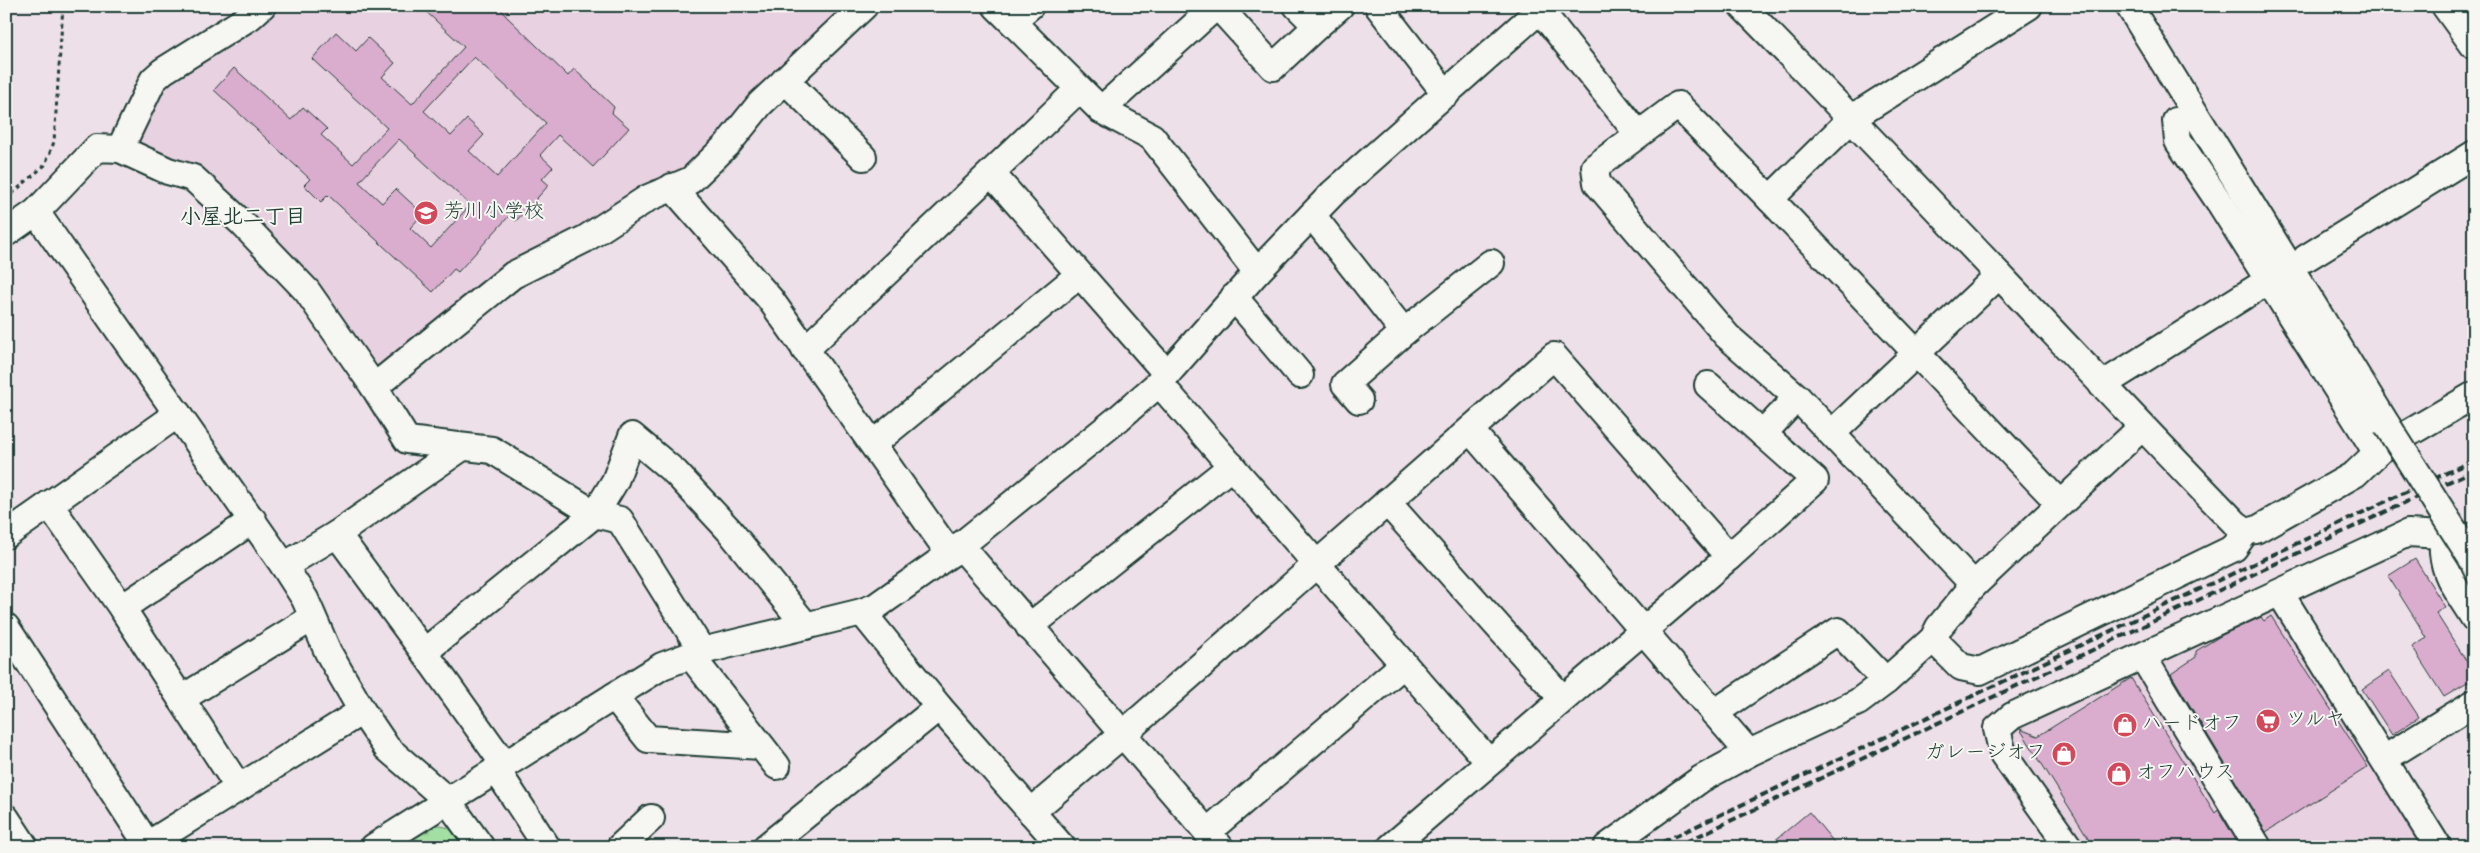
<svg xmlns="http://www.w3.org/2000/svg" width="2480" height="853" viewBox="0 0 2480 853" font-family="Dekko,'Klee One',sans-serif">
  <style>
    .built { fill: #e8d1e0 }
    .park { fill: url(#park-tufts); stroke: #618e6c }
    .building { fill: #daadcf; stroke: #1f3d34; fill-rule: evenodd }
    .lines { fill: none; stroke-linecap: round; stroke-linejoin: round }
    .minor-casing { stroke: #1f3d34; stroke-width: 30 }
    .path { stroke: #1f3d34; stroke-width: 3; stroke-dasharray: 4 4; stroke-linecap: butt }
    .minor { stroke: #f6f6f2; stroke-width: 26 }
    .rail { stroke: #1f3d34; stroke-width: 4; stroke-dasharray: 8 4; stroke-linecap: butt }
    .minor-bridge-casing { stroke: #1f3d34; stroke-width: 30; stroke-linecap: butt }
    .minor-bridge { stroke: #f6f6f2; stroke-width: 26 }
    .labels { text-anchor: middle; dominant-baseline: central; stroke-width: 4; stroke-linejoin: round; paint-order: stroke }
    .poi-label { font-size: 20px; fill: #1f3d34; stroke: #f6f6f2; text-anchor: start }
    .neighbourhood-label { font-size: 21px; font-weight: bold; fill: #1f3d34; stroke: #f6f6f2 }
  </style>
  <defs>
    <pattern id="park-tufts" width="24" height="20" patternUnits="userSpaceOnUse" patternTransform="scale(1.25)"><rect width="24" height="20" fill="#a3dea3"/><path d="M3 7l-1-3M5 7V3M7 7l1-3M15 17l-1-3M17 17v-4M19 17l1-3" fill="none" stroke="#8cbf8d"/></pattern>
  </defs>
  <rect width="100%" height="100%" fill="#eee0e8"/>
  <filter id="ink" filterUnits="userSpaceOnUse"><feTurbulence type="fractalNoise" baseFrequency=".02" numOctaves="2"/><feDisplacementMap in="SourceGraphic" scale="10" xChannelSelector="R" yChannelSelector="G"/><feConvolveMatrix kernelMatrix="1 2 1 2 8 2 1 2 1" color-interpolation-filters="sRGB"/></filter>
  <g filter="url(#ink)">
    <g class="built">
      <path d="M273,6H850L715,142L674,175L379,373L322,293L134,145L164,78Z"/>
      <path d="M2267,608L2277,613L2423,847H2268L2159,669L2162,656Z"/>
      <path d="M2128,674L2135,675L2140,680L2243,847H2081L2005,735L2007,730Z"/>
    </g>
    <path class="park" d="M434,824L449,828L464,847H400Z"/>
    <g class="building">
      <path d="M420,6H499L506,16L568,76L574,69L614,107L612,113L629,128L593,167L558,135L540,155L553,167L542,179L549,185L516,221L510,215L458,272L454,269L433,292L328,195L321,202L304,185L310,179L214,90L234,68L291,120L303,107L327,129L321,135L353,164L387,128L312,59L336,32L356,51L368,38L395,63L382,77L412,104L464,47ZM474,57L546,123L497,177L469,151L484,135L467,119L451,136L424,111ZM399,139L470,205L431,248L410,228L423,214L396,189L382,203L359,182Z"/>
      <path d="M2415,559L2445,607L2436,613L2474,673V679L2444,697L2412,647L2427,638L2388,576Z"/>
      <path d="M2271,616L2368,767L2266,832L2171,674L2196,657V651L2222,635L2261,617L2264,621Z"/>
      <path d="M2389,671L2419,717L2392,735L2362,689Z"/>
      <path d="M2131,678L2215,813L2218,810L2240,847H2094L2020,729L2038,736Z"/>
      <path d="M1809,812L1838,847H1767Z"/>
    </g>
    <g class="lines">
      <defs>
        <g id="minor">
          <path d="M996,6L1101,110L1152,137L1257,272"/>
          <path d="M1218,6L1273,67L1317,26"/>
          <path d="M1297,6L1317,26L1340,6"/>
          <path d="M1378,6L1446,94"/>
          <path d="M1742,6C1909,176 2070,353 2236,524L2246,531L2256,530L2355,474L2380,450L2474,395"/>
          <path d="M2129,6L2387,425"/>
          <path d="M2445,6L2474,46"/>
          <path d="M1540,10L1638,134"/>
          <path d="M1012,21L1030,6"/>
          <path d="M785,80L863,157"/>
          <path d="M1101,110L1216,6"/>
          <path d="M2176,121L2178,141L2222,206L2377,453"/>
          <path d="M120,149L153,80L163,71L251,16L262,6"/>
          <path d="M992,174L1167,374"/>
          <path d="M672,187L770,299L950,554"/>
          <path d="M1770,199L1852,118L2029,6"/>
          <path d="M36,212L284,566L305,599L328,652L362,711L144,847"/>
          <path d="M1312,215L1404,332L1491,263"/>
          <path d="M6,233L36,212L97,148L120,149L168,171L193,178L242,223L307,291L374,387L407,440L492,450L595,514L620,520L702,651"/>
          <path d="M2306,258L2474,154"/>
          <path d="M1234,297L1300,375"/>
          <path d="M805,350L1079,89"/>
          <path d="M1159,383L1489,762"/>
          <path d="M1708,385L1815,480L1729,557"/>
          <path d="M2102,385L2274,277"/>
          <path d="M374,387L513,275L585,239L648,198L691,180L727,145L760,104L864,6"/>
          <path d="M1359,400L1345,384L1404,332"/>
          <path d="M1470,430L1749,753"/>
          <path d="M1832,433L1999,275"/>
          <path d="M1763,434L1797,397"/>
          <path d="M873,444L1079,275"/>
          <path d="M1387,502L1562,698"/>
          <path d="M49,504L122,608L239,788"/>
          <path d="M337,534L424,652L595,514L615,481L632,436L676,473L729,530L806,626"/>
          <path d="M6,535L178,414"/>
          <path d="M2443,535C2440,573 2455,587 2474,618"/>
          <path d="M960,545L1220,847"/>
          <path d="M284,566L337,534L461,448"/>
          <path d="M1974,585L1797,397L1727,336L1597,183L1595,167L1678,105L1770,199L2059,503"/>
          <path d="M2280,593L2438,847"/>
          <path d="M122,608L253,520"/>
          <path d="M862,612L939,707L1062,847"/>
          <path d="M6,627L149,847"/>
          <path d="M1029,627L1232,466"/>
          <path d="M1933,639L1961,667L1980,671L2234,548L2246,531"/>
          <path d="M424,652L504,764"/>
          <path d="M691,656L777,766"/>
          <path d="M2143,657L2258,847"/>
          <path d="M614,696L648,739L761,746"/>
          <path d="M181,699L312,618"/>
          <path d="M362,711L387,748L447,800L481,847"/>
          <path d="M1714,713L1838,631L1886,681"/>
          <path d="M2384,759L2474,703"/>
          <path d="M496,769L547,847"/>
          <path d="M1031,812L1123,734L1554,356L1729,557L1391,847"/>
          <path d="M6,818L25,847"/>
          <path d="M1207,832L1404,664"/>
          <path d="M374,847L662,666L702,651L862,612L875,607L950,554L1119,418L1159,383L1257,272L1333,193L1544,6"/>
          <path d="M620,847L651,818"/>
          <path d="M766,847L939,707"/>
          <path d="M1607,847L1701,779L1749,753L1858,702L1886,681L1933,639L1939,627L1974,585L2142,427"/>
          <path d="M2069,847L2003,754L1997,729L2012,716L2408,533L2474,537"/>
        </g>
      </defs>
      <use href="#minor" class="minor-casing"/>
      <path class="path" d="M6,199L45,165L54,142L63,6"/>
      <use href="#minor" class="minor"/>
      <g class="rail">
        <path d="M1652,847L2474,460"/>
        <path d="M1675,847L2474,470"/>
      </g>
      <defs>
        <path id="minor-bridge" d="M2387,425L2474,562"/>
      </defs>
      <use href="#minor-bridge" class="minor-bridge-casing"/>
      <use href="#minor-bridge" class="minor-bridge"/>
    </g>
  </g>
  <defs>
    <symbol id="school-disc" viewBox="-11 -11 22 22"><circle r="9.5" fill="#d1495b" stroke="#f6f6f2"/><path d="M0-5L7-2L0 1L-7-2ZM-4 1L0 2.5L4 1V4Q0 6-4 4Z" fill="#fff"/></symbol>
    <symbol id="supermarket-disc" viewBox="-11 -11 22 22"><circle r="9.5" fill="#d1495b" stroke="#f6f6f2"/><path d="M-6-5.5h2.5l.6 2H6L4.5 2H-2.5L-4.4-4H-6ZM-1.5 3.2a1.3 1.3 0 1 0 .1 0ZM3 3.2a1.3 1.3 0 1 0 .1 0Z" fill="#fff"/></symbol>
    <symbol id="shop-disc" viewBox="-11 -11 22 22"><circle r="9.5" fill="#d1495b" stroke="#f6f6f2"/><path d="M-5-2.5h2.3a2.7 3.5 0 0 1 5.4 0H5L5.5 6h-11ZM-1.5-2.5h3a1.5 2.3 0 0 0-3 0Z" fill="#fff"/></symbol>
  </defs>
  <g fill-rule="evenodd">
    <use href="#school-disc" x="412" y="199" width="28" height="28"/>
    <use href="#supermarket-disc" x="2254" y="707" width="28" height="28"/>
    <use href="#shop-disc" x="2111" y="711" width="28" height="28"/>
    <use href="#shop-disc" x="2050" y="740" width="28" height="28"/>
    <use href="#shop-disc" x="2105" y="760" width="28" height="28"/>
  </g>
  <g class="labels">
    <g class="poi-label">
      <text x="444" y="213">芳川小学校</text>
      <text x="2286" y="721">ツルヤ</text>
      <text x="2142" y="725">ハードオフ</text>
      <text x="2046" y="754" text-anchor="end">ガレージオフ</text>
      <text x="2136" y="774">オフハウス</text>
    </g>
    <g class="neighbourhood-label">
      <text x="243" y="219">小屋北二丁目</text>
    </g>
  </g>
  <rect width="2480" height="853" fill="none" stroke="#f6f6f2" stroke-width="25"/>
  <rect x="12" y="12" width="2455" height="828" fill="none" stroke="#1f3d34" stroke-width="2" filter="url(#ink)"/>
</svg>
